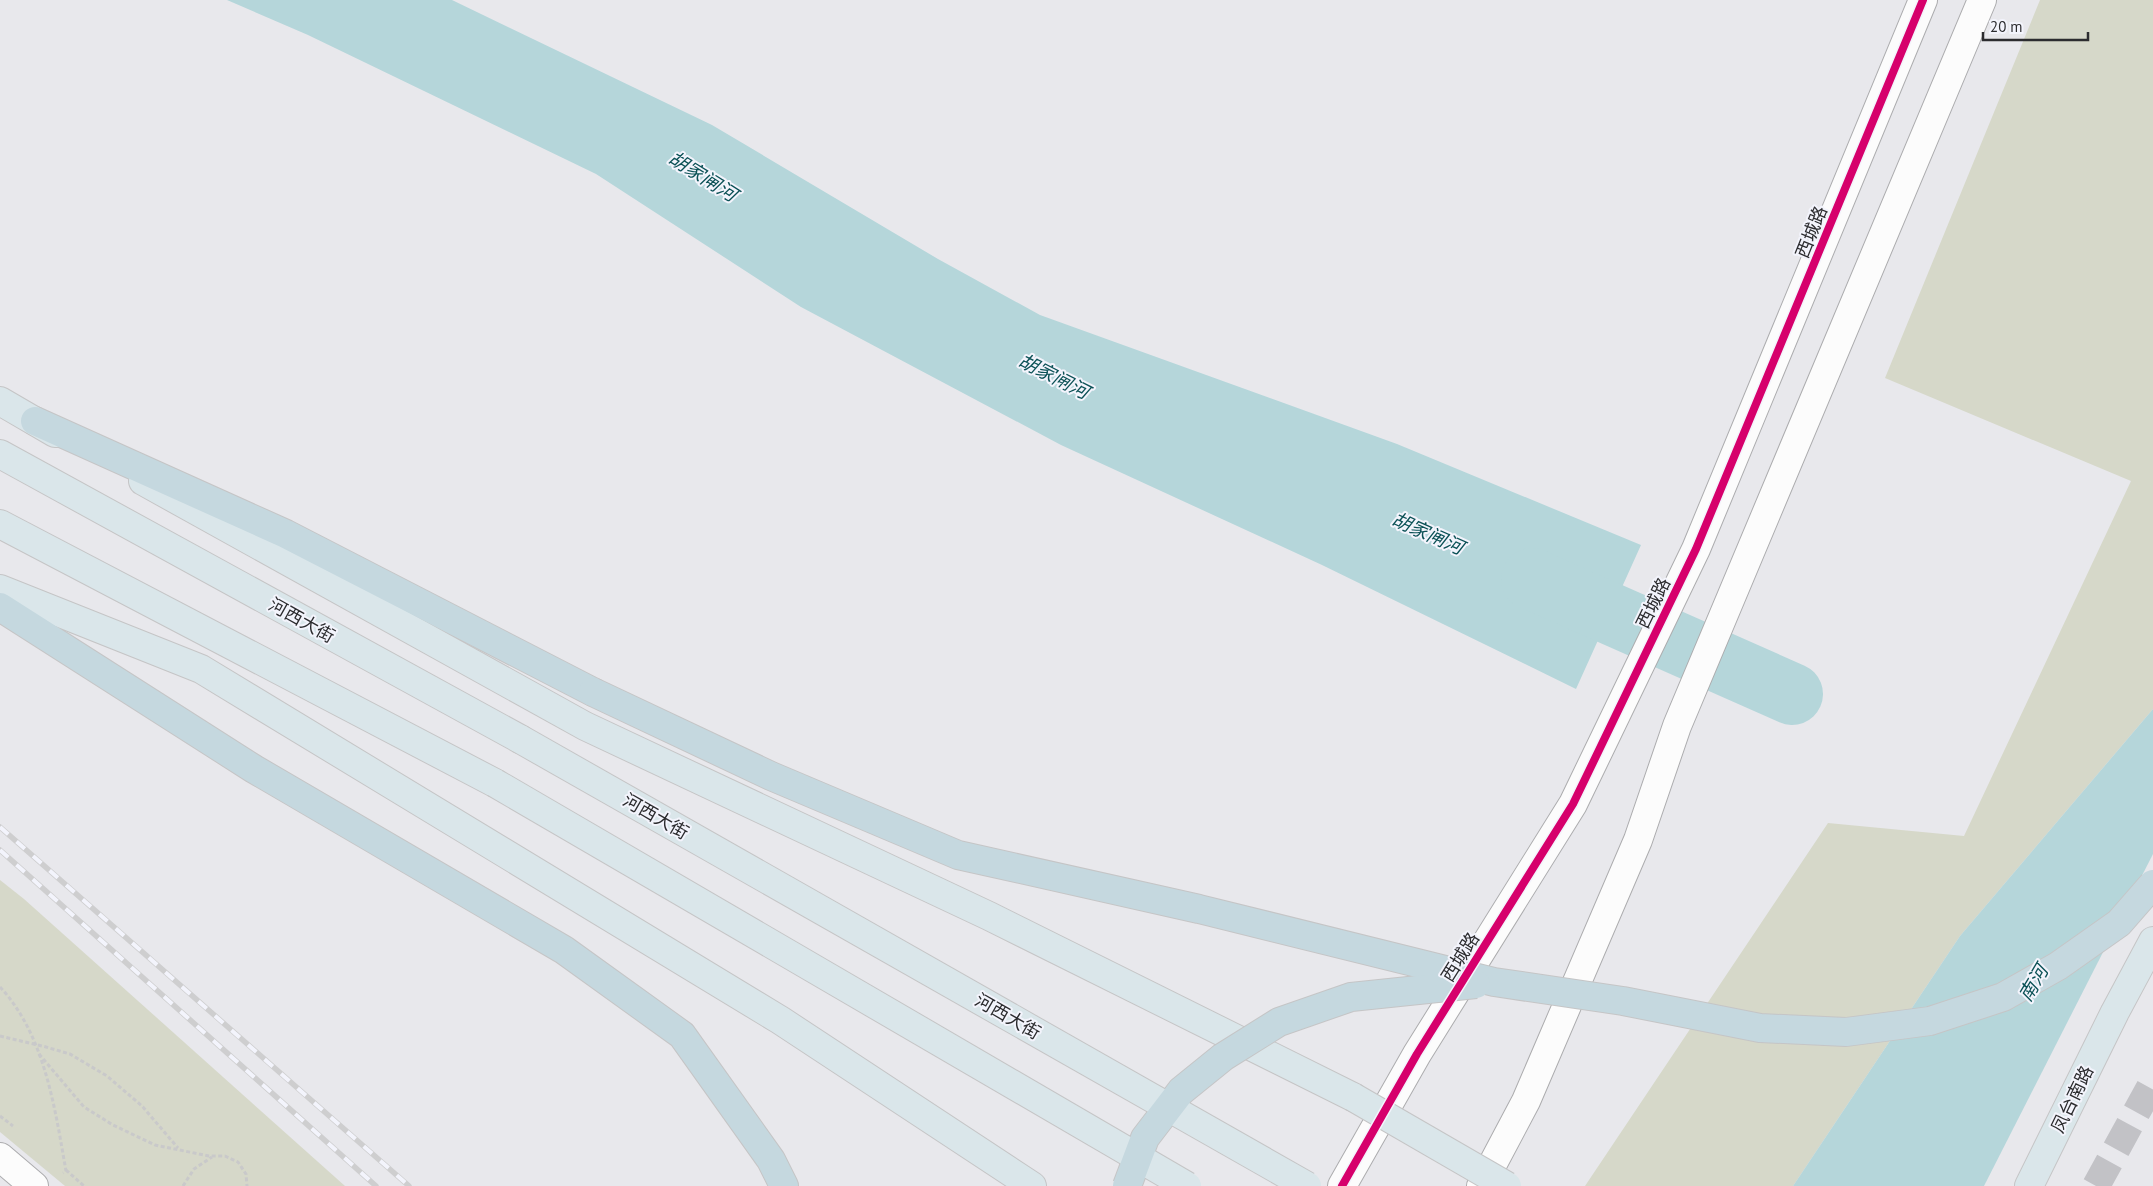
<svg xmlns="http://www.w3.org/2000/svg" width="2153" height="1186" viewBox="0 0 2153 1186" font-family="'PT Sans','Noto Sans SC',sans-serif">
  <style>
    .green { fill: #d6d8c9 }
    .water { fill: #b5d6da }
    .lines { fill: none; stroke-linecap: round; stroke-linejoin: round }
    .river { stroke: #b5d6da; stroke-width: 62 }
    .highway-tunnel { stroke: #c2c2c6; stroke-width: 28; stroke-dasharray: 28 14; stroke-linecap: butt }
    .street-casing { stroke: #acacae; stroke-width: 30 }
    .secondary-casing { stroke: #acacae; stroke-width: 30 }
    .primary-casing { stroke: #c5c5c6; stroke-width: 30 }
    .highway-casing { stroke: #c5c5c6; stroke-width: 30 }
    .path { stroke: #c9c9ca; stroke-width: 3; stroke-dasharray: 4 2.5; stroke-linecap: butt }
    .street { stroke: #fcfcfc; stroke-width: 28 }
    .secondary { stroke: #fcfcfc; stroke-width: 28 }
    .primary { stroke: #dae6ea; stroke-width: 28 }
    .highway { stroke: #c5d8df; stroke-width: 28 }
    .rail-casing { stroke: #cececf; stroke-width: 5.5 }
    .rail { stroke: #f3f4fc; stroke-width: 4; stroke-dasharray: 11; stroke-linecap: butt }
    .primary-bridge-casing { stroke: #c5c5c6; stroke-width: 30; stroke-linecap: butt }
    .highway-bridge-casing { stroke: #c5c5c6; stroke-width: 30; stroke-linecap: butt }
    .primary-bridge { stroke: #dae6ea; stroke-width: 28 }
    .highway-bridge { stroke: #c5d8df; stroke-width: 28 }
    .cycleway-casing { stroke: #f3f4fc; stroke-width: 11 }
    .cycleway { stroke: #d6006c; stroke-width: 8 }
    .labels { text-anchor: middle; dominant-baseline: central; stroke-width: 4; stroke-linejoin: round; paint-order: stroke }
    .street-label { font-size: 18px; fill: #2c2c2f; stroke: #f3f4fc }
    .water-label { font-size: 19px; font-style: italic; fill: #0b5156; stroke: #f3f4fc }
  </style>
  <rect width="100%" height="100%" fill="#e8e8ec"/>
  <g class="green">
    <path d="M2040,0H2153V709L1960,936L1793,1186H1585L1828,823L1964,836L2131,481L1885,378Z"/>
    <path d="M0,880L24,899L345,1186H65L0,1132Z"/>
  </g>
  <g class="water">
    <path d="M227,0H452L712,125L938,259L1040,315L1397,444L1641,545L1576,689L1322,565L1061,445L801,307L596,174L308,35Z"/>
    <path d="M2153,709V854L1984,1186H1793L1960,936Z"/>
  </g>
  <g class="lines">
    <path class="river" d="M1532,579L1792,694"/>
    <path class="highway-tunnel" d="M2096,1186L2153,1082"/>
    <defs>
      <path id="street" d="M0,1157L34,1186"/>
      <g id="secondary">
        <path d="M1342,1186L1417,1054L1573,804L1696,549L1923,0"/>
        <path d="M1481,1186L1526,1101L1638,840L1677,726L1982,0"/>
      </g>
      <g id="primary">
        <path d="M0,401L55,433"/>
        <path d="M0,454L520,739"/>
        <path d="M143,481L585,726L989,916L1353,1097"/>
        <path d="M0,524L495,783"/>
        <path d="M0,589L201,669L780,1020L1032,1186"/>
        <path d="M2029,1186L2115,1012L2153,941"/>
      </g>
      <g id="highway">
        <path d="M35,421L286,534L593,692"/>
        <path d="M0,607L254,769L564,950L682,1035L771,1160L784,1186"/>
      </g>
    </defs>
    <use href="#street" class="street-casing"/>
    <use href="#secondary" class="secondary-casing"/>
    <use href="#primary" class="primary-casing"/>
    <use href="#highway" class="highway-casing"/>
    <g class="path">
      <path d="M0,987C45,1035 55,1109 66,1171L63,1173"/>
      <path d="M0,1036L46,1047L70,1054L107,1076L142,1106L178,1148"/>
      <path d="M39,1054L84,1107L113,1125L155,1145L209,1156H225L238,1162L246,1174L247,1186"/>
      <path d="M0,1116L13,1126"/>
      <path d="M66,1170L84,1186"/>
      <path d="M183,1186L194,1169L212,1157"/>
    </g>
    <use href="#street" class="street"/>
    <use href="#secondary" class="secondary"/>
    <use href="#primary" class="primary"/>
    <use href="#highway" class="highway"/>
    <defs>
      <g id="rail">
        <path d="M0,827L409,1186"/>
        <path d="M0,850L376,1186"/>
      </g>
    </defs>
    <use href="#rail" class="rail-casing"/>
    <use href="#rail" class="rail"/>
    <defs>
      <g id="primary-bridge">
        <path d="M520,739L1307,1186"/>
        <path d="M495,783L1187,1186"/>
        <path d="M1353,1097L1507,1186"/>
      </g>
      <g id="highway-bridge">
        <path d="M593,692L771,776L958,855L1199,909L1494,982L1623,1001L1760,1028L1846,1032L1930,1021L2003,997L2058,966L2119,923L2153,884"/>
        <path d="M1127,1186L1145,1138L1181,1091L1223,1057L1279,1022L1351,997L1476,984"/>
      </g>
    </defs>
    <use href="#primary-bridge" class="primary-bridge-casing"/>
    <use href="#highway-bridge" class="highway-bridge-casing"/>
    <use href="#primary-bridge" class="primary-bridge"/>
    <use href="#highway-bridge" class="highway-bridge"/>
    <defs>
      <path id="cycleway" d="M1342,1186L1417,1054L1573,804L1696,549L1923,0"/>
    </defs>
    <use href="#cycleway" class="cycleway-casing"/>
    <use href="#cycleway" class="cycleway"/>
  </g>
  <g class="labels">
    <g class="street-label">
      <text transform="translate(1811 232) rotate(-68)">西城路</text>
      <text transform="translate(1653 603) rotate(-64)">西城路</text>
      <text transform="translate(302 620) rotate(29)">河西大街</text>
      <text transform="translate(656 816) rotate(30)">河西大街</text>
      <text transform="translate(1460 957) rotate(-58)">西城路</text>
      <text transform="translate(1008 1016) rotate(30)">河西大街</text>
      <text transform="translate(2072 1099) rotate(-64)">凤台南路</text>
    </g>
    <g class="water-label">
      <text transform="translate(703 176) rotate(32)">胡家闸河</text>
      <text transform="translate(1054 376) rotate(27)">胡家闸河</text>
      <text transform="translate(1428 533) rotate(24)">胡家闸河</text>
      <text transform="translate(2033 983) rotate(-59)">南河</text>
    </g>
  </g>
  <path d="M1983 32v8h105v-8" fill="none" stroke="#2c2c2f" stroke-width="2.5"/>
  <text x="1990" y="32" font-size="15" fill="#2c2c2f" stroke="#f3f4fc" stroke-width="4" paint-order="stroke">20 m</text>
</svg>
